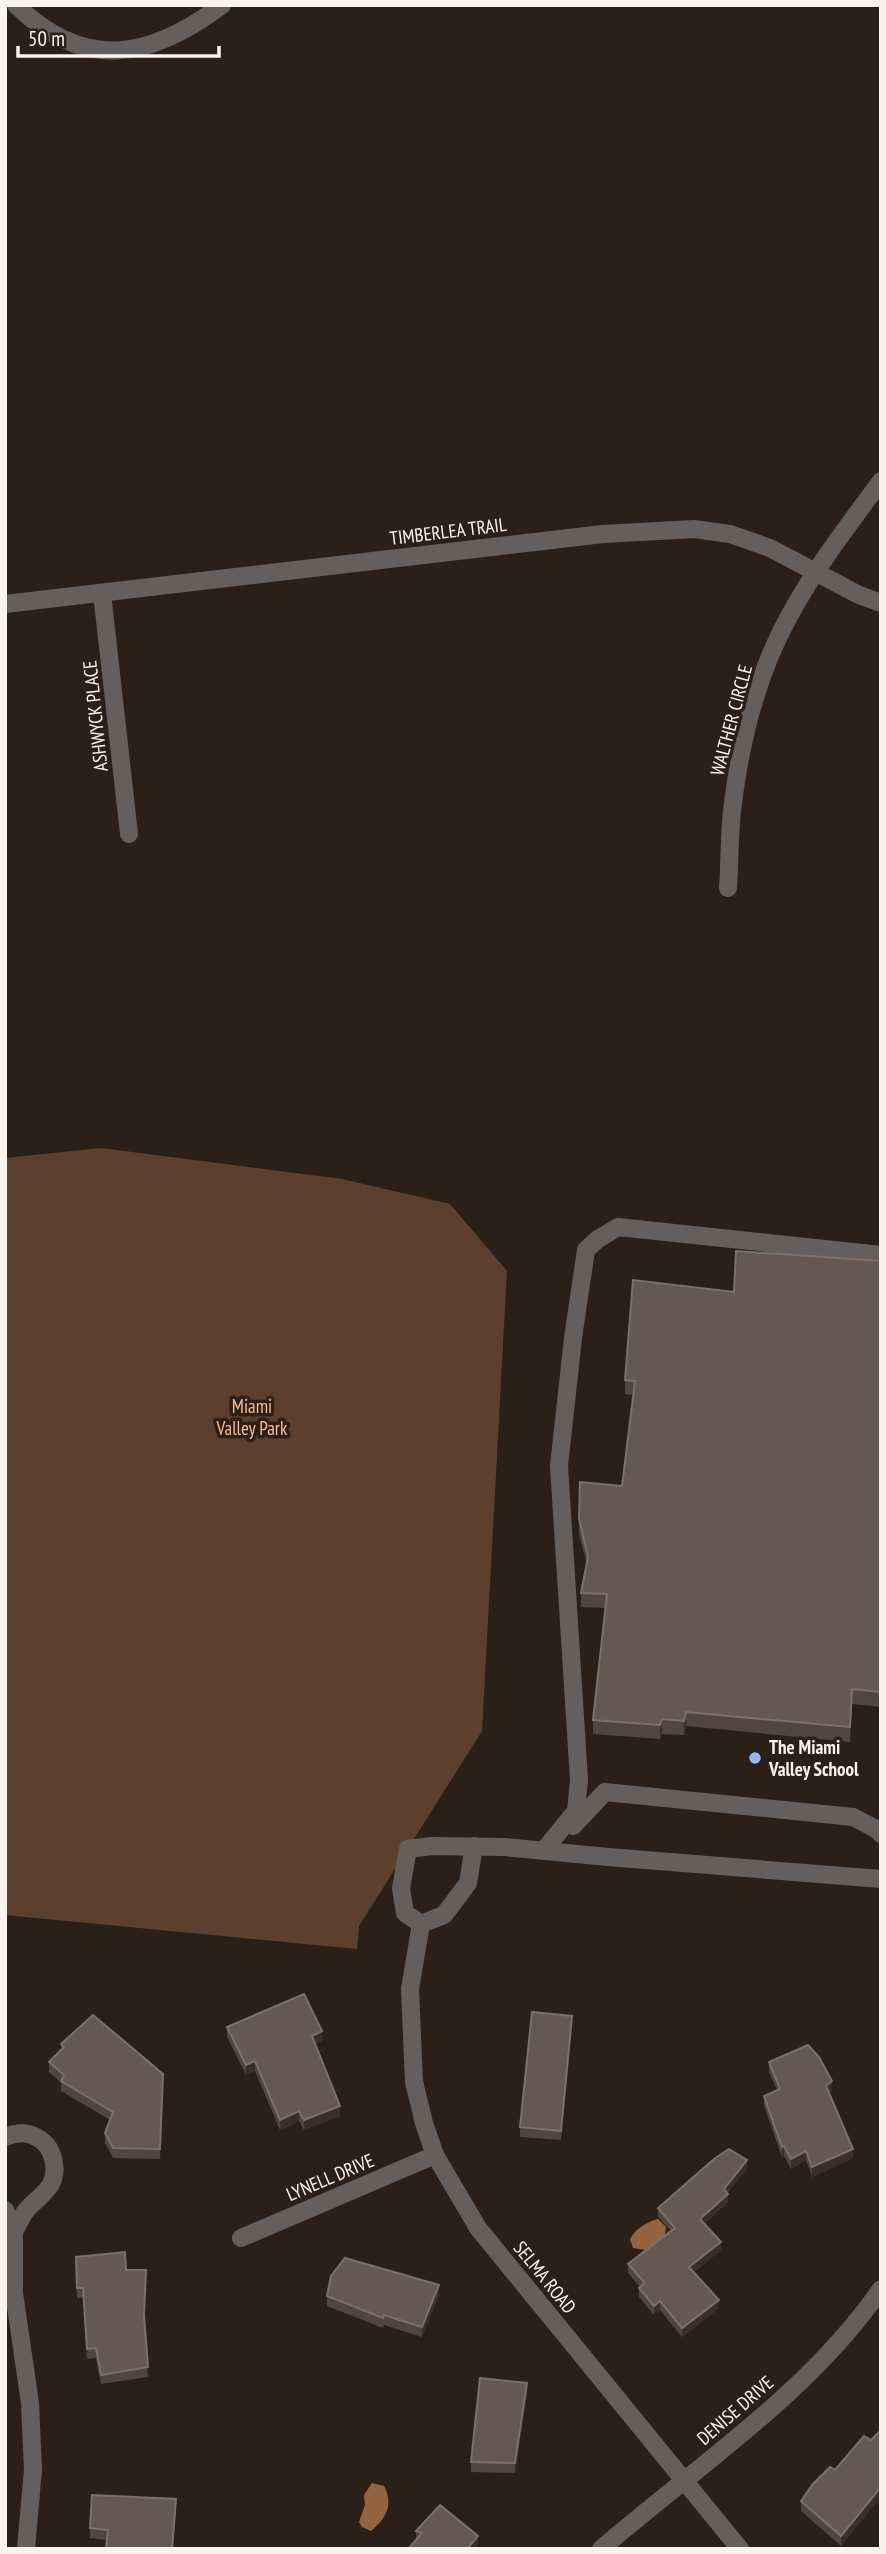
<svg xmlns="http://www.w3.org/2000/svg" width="886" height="2554" viewBox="0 0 886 2554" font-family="'PT Sans Narrow',sans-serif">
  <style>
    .green { fill: #5c402d }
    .water { fill: #946440 }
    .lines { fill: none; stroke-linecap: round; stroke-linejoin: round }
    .minor { stroke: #655f5b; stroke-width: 18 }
    .wall { fill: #52453d }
    .shaded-wall { fill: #3b2e26 }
    .building { fill: #645850; stroke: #7c7069; stroke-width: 2 }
    .poi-dot { fill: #97b6fd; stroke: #2b2018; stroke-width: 2.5 }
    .labels { text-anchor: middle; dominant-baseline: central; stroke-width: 7; stroke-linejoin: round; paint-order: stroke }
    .street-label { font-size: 19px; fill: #fbf3ed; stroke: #2b2018 }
    .park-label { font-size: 19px; fill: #f6bb91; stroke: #2b2018 }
    .poi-label { font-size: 19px; font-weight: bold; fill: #fbf3ed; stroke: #2b2018; text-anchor: start }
  </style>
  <rect width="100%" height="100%" fill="#2b2018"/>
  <path class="green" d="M101,1148L342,1179L450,1204L507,1271L482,1731L359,1926L357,1949L5,1915V1158Z"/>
  <g class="water">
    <path d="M658,2219L666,2227L665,2235L646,2250L633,2248L630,2239C635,2229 647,2222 658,2219Z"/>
    <path d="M372,2483L384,2486C394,2504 386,2519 371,2531L362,2527L359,2522L365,2505L364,2495Z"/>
  </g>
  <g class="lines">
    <g class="minor">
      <path d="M16,5C85,72 150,59 222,5"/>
      <path d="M102,593L129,834"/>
      <path d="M5,604L603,534L694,529L730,534L770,548L859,595L881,603"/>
      <path d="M728,888C730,860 729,831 733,803C740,746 754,689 778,638C805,581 844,531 881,481"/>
      <path d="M573,1826L605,1792L853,1817L876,1829L881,1834"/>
      <path d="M545,1849L576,1811L579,1780L559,1466L573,1338L586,1250L598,1239L618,1227L881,1255"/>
      <path d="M421,1924L410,1989L414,2082L424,2123L435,2155L478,2228L740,2549"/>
      <path d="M421,1924L405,1913L401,1888L408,1849L431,1846L504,1847L608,1857L881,1879"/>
      <path d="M421,1924L444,1915L468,1883L474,1846"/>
      <path d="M5,2137C18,2132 29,2131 41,2140C54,2149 58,2170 51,2184C45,2195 32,2202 25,2212C21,2218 18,2225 14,2231L5,2210"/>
      <path d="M14,2231V2293L30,2403L33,2469L26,2549"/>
      <path d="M241,2238L435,2155"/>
      <path d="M601,2549C697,2466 808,2394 881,2289"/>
    </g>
  </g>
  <g class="wall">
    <path d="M881,1261V1707L852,1704L850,1742L686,1726L684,1735L662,1734L660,1739L593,1734V1720L605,1608L581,1607V1593L587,1565L579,1534V1519L622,1486L633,1395L625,1394V1380L734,1292Z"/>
    <path d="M572,2026L561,2140L520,2137V2127Z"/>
    <path d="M227,2027L322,2041L315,2044L340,2116L304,2130L299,2121L280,2130L255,2071L246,2075L227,2037Z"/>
    <path d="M61,2044L163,2074L160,2159L113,2158L105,2143V2133L110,2120L61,2091V2082L49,2072V2062L61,2051Z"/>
    <path d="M769,2062L832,2091L829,2093L853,2158L812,2177L806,2160L791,2169L784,2156L782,2157L764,2106V2096L777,2090L769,2072Z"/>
    <path d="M747,2169L727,2193L728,2202L705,2223L721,2250L694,2272L719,2308L682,2337L660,2310L654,2315L639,2297V2288L640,2287L628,2273V2264L671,2231L658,2217V2208Z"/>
    <path d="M76,2267L126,2270L144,2319L148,2377L101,2384L96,2358L87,2359L83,2298H77Z"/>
    <path d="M439,2295L422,2337L384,2325L383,2328L327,2306V2296Z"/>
    <path d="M527,2392L515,2473L471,2472V2462Z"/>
    <path d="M881,2430V2497L841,2546L801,2511V2501L835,2470L871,2440Z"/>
    <path d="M176,2509L173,2549H106L107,2540L90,2538V2528Z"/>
    <path d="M416,2531L478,2546L416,2540Z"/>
  </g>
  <g class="shaded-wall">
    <path d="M852,1689V1704L850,1742V1727Z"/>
    <path d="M686,1712V1726L684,1735V1721Z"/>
    <path d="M662,1719V1734L660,1739V1725Z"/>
    <path d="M572,2016V2026L561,2140V2131Z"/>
    <path d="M322,2031V2041L312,2046V2036Z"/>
    <path d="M255,2061V2071L246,2075V2065Z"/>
    <path d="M832,2081V2091L826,2096V2086Z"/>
    <path d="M340,2106V2116L304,2130V2120Z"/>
    <path d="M299,2111V2121L280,2130V2120Z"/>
    <path d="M784,2146V2156L782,2157V2147Z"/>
    <path d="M853,2149V2158L812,2177V2167Z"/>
    <path d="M806,2151V2160L791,2169V2159Z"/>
    <path d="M747,2160V2169L724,2197L728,2194V2202L700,2227V2219Z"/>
    <path d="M721,2242V2250L689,2276V2267Z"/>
    <path d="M439,2285V2295L422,2337V2327Z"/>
    <path d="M719,2300V2308L682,2337V2328Z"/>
    <path d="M660,2301V2310L654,2315V2306Z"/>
    <path d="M527,2383V2392L515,2473V2463Z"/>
    <path d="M881,2487V2497L841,2546V2536Z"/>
    <path d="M478,2536V2546L476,2549H467Z"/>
  </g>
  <g class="building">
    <path d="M736,1251L881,1261V1692L852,1689L850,1727L686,1712L684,1721L662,1719L660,1725L593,1720L607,1594L581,1593L588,1557L579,1519L580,1482L622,1486L635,1381L625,1380L633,1280L734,1292Z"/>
    <path d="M304,1994L322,2031L312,2036L340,2106L304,2120L299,2111L280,2120L255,2061L246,2065L227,2027Z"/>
    <path d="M532,2012L572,2016L561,2131L520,2127Z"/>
    <path d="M93,2015L163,2074L160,2149L113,2148L105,2133L113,2112L61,2081L64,2075L49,2062L64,2047L61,2044Z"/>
    <path d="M808,2045L819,2057L832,2081L826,2086L853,2149L812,2167L806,2151L791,2159L784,2146L782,2147L764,2096L780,2089L769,2062Z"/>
    <path d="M729,2149L747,2160L724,2189L728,2194L700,2219L721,2242L689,2267L719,2300L682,2328L660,2301L654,2306L639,2288L645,2283L628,2264L675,2228L658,2208L714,2159Z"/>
    <path d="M125,2252L126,2270H146L144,2315L148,2367L101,2375L96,2348L87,2349L83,2288H77L76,2257Z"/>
    <path d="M345,2258L439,2285L422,2327L384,2315L383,2318L327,2296L331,2276Z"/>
    <path d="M480,2378L527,2383L515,2463L471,2462Z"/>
    <path d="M881,2430V2487L841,2536L801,2501L813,2484L830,2467L835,2470L864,2436L871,2440Z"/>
    <path d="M92,2495L176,2499L172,2549H113V2548H106L108,2530L90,2528Z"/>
    <path d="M440,2505L478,2536L467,2549H408L422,2533L416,2531Z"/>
  </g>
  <circle class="poi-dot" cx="755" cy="1758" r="7"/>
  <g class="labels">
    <g class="street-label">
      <text transform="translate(448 531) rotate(-7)">TIMBERLEA TRAIL</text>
      <text transform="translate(95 716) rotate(-96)">ASHWYCK PLACE</text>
      <text transform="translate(731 720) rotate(-75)">WALTHER CIRCLE</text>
      <text transform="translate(330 2177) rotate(-23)">LYNELL DRIVE</text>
      <text transform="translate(545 2277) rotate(51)">SELMA ROAD</text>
      <text transform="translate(735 2410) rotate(-41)">DENISE DRIVE</text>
    </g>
    <g class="park-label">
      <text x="252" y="1406">Miami<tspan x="252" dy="22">Valley Park</tspan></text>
    </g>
    <g class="poi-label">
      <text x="769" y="1747">The Miami<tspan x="769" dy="22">Valley School</tspan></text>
    </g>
  </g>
  <rect width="886" height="2554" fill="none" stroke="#fbf3ed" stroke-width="14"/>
  <path d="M18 46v10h201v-10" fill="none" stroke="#fbf3ed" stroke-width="3.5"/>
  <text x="28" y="46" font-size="21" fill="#fbf3ed" stroke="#2b2018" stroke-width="5" paint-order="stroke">50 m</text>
</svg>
